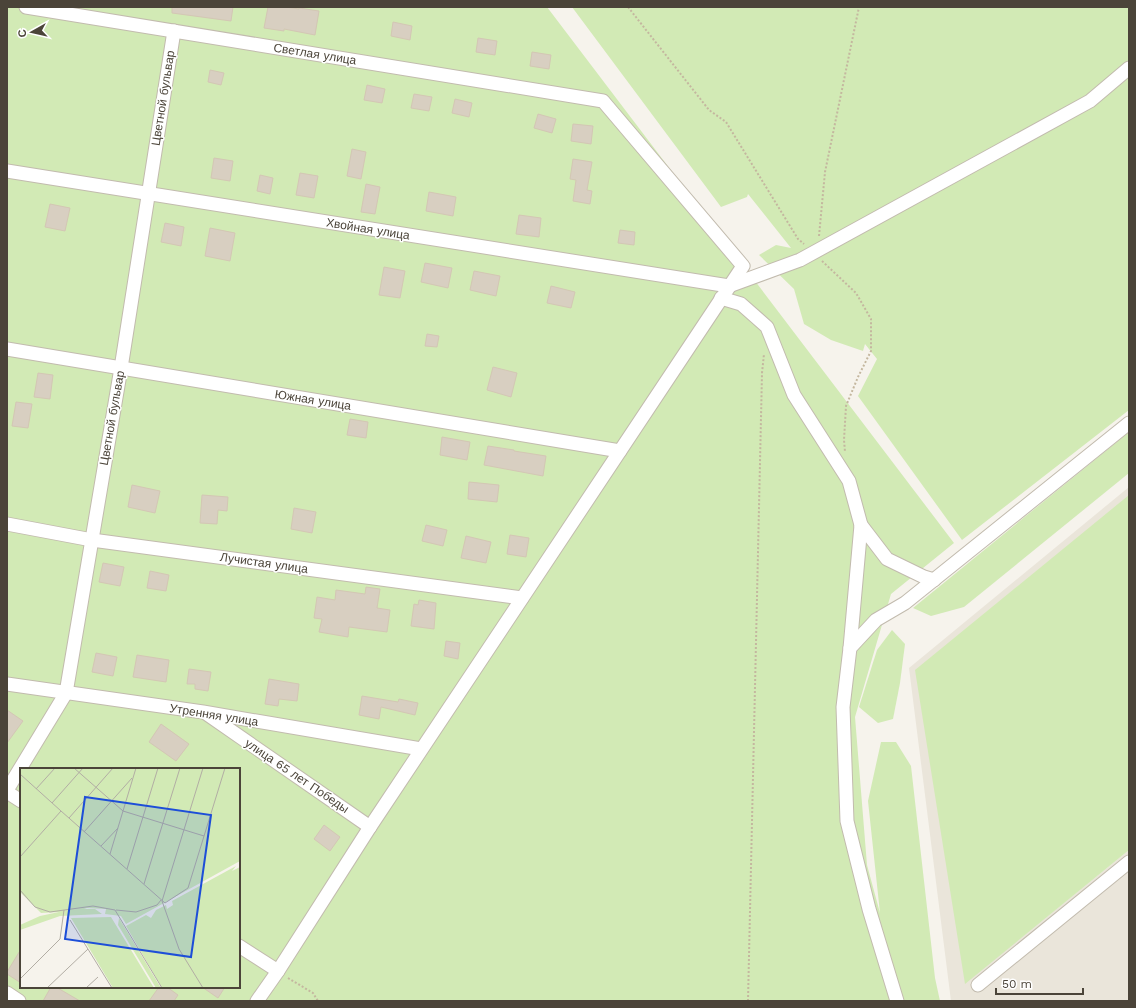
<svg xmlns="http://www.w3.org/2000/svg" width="1136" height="1008" viewBox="0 0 1136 1008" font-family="'Work Sans',sans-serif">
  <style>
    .residential { fill: #eae5da }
    .green { fill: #d2eab5; fill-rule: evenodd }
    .building { fill: #d8cfc1; stroke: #d3c7b4 }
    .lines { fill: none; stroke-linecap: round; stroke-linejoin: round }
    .minor-casing { stroke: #c2bbae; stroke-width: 15 }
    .path { stroke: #c4b79f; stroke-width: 2; stroke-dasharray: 2 2; stroke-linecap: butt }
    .minor { stroke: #fff; stroke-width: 13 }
    .labels { text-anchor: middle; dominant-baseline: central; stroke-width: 3; stroke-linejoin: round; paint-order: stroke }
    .street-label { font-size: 12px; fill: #4b4439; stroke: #fff }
    .inset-road { fill: none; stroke: #b2ada4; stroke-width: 1 }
    .view { fill: #1d4ed8; fill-opacity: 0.15; stroke: #1d4ed8; stroke-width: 2 }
    .inset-edge { fill: none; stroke: #4b4439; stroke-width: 2 }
  </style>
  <rect width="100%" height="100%" fill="#f6f3ec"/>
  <path class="residential" d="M1129,487V495L965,983L1129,850V1001H951L909,668Z"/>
  <g class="green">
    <path d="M7,7H547L954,543L891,594L855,717L867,865L880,913L868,801L881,742H896L911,766L935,978L940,1001H904L901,991L903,1001H7ZM21,769H239V987H21Z"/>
    <path d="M572,7H1129V410L962,540L858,396L877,359L865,344L863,351L831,340L804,324L794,289L759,255L776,245L791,248L748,194L747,197L721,207Z"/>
    <path d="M1129,432V473L964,607L931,616L913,608Z"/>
    <path d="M1129,495V850L965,984L915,670Z"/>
    <path d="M892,630L905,644L900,683L893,719L878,723L859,707L877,650Z"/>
  </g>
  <g class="building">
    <path d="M172,7H233L231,21L172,13Z"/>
    <path d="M268,7H286L299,9V8L319,11L315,35L284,29V31L264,28Z"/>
    <path d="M393,22L412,26L410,40L391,36Z"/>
    <path d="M478,38L497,41L495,55L476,52Z"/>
    <path d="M532,52L551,55L549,69L530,66Z"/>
    <path d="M210,70L224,73L221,85L208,82Z"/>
    <path d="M367,85L385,89L382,103L364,100Z"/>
    <path d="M414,94L432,97L429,111L411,108Z"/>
    <path d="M455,99L472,103L469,117L452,113Z"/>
    <path d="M538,114L556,119L552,133L534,128Z"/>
    <path d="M573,124L593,126L591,144L571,141Z"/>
    <path d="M352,149L366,152L361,179L347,176Z"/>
    <path d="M214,158L233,161L230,181L211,178Z"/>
    <path d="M573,159L592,162L587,190L592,191L590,204L573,201L576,180L570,179Z"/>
    <path d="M300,173L318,176L314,198L296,195Z"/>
    <path d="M260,175L273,178L270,194L257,191Z"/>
    <path d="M366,184L380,187L375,214L361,212Z"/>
    <path d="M429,192L456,197L453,216L426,211Z"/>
    <path d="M50,204L70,208L65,231L45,227Z"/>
    <path d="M519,215L541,218L539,237L516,234Z"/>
    <path d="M165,223L184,227L181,246L161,242Z"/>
    <path d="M210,228L235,233L230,261L205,256Z"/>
    <path d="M620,230L635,232L634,245L618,243Z"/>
    <path d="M425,263L452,268L448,288L421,282Z"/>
    <path d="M384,267L405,271L400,298L379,295Z"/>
    <path d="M474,271L500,276L496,296L470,290Z"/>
    <path d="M551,286L575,292L571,308L547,303Z"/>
    <path d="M427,334L439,336L437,347L425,346Z"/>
    <path d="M493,367L517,373L511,397L487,390Z"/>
    <path d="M38,373L53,375L50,399L34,397Z"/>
    <path d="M16,402L32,404L28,428L12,426Z"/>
    <path d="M350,419L368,422L366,438L347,435Z"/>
    <path d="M442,437L470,442L467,460L440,455Z"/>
    <path d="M488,446L514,450V451L546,456L543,476L484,465Z"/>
    <path d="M469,482L499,485L497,502L468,499Z"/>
    <path d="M132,485L160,491L155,513L128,507Z"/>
    <path d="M202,495L228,497L227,511L218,510L217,524L200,523Z"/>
    <path d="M294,508L316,512L312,533L291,529Z"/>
    <path d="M426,525L447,530L443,546L422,541Z"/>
    <path d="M510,535L529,538L526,557L507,554Z"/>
    <path d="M466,536L491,542L486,563L461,558Z"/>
    <path d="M103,563L124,567L120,586L99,582Z"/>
    <path d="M150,571L169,575L166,591L147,588Z"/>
    <path d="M366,587L380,589L377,608L390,610L387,632L349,627L348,637L319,632L322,619L314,618L317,597L335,600L336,590L365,594Z"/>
    <path d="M419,600L436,603L434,629L411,626L414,604L418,605Z"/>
    <path d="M446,641L460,643L458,659L444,656Z"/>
    <path d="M96,653L117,657L113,676L92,672Z"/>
    <path d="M137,655L169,660L166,682L133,677Z"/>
    <path d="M189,669L211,672L208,691L195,689V684H187Z"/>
    <path d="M269,679L299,684L297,701L279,699L278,706L265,704Z"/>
    <path d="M362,696L398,702L399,699L418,703L415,715L381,707L379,719L359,715Z"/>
    <path d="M7,710L23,721L7,743Z"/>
    <path d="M161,724L189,744L176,761L149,742Z"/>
    <path d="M324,825L340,837L330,851L314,839Z"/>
    <path d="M21,949V983L7,974V972Z"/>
    <path d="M51,987H56L80,1001H43Z"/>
    <path d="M159,987H167L178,995L174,1001H149Z"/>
    <path d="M202,987H225L218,998Z"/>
  </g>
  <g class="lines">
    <defs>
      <g id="minor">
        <path d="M26,7L603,101L743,266L370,827L278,971L257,1001"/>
        <path d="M7,171L729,286L800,260L1090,101L1129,68"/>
        <path d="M721,298L741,304L767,327L794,395L849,481L861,525L850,648"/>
        <path d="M7,349L620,451"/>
        <path d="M7,524L92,540L522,598"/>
        <path d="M861,525L887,559L924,577L934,580"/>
        <path d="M7,684L203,712L421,749"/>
        <path d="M207,714L370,827"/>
        <path d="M7,790L66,693L121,368L174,31"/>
        <path d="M7,792L21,801"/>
        <path d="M239,946L278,971"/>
        <path d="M978,985L1129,862"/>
        <path d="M7,993L19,1001"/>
        <path d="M897,1001L869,909L847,821L843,707L850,648L876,620L905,603L1129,423"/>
      </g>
    </defs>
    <use href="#minor" class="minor-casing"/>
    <g class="path">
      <path d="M628,7L709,110L726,122L798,239L804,244"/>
      <path d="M819,236L825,172L859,7"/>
      <path d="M822,261L856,293L871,319V351L858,377L846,406L844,440L845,452"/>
      <path d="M288,978L313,993L318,1001"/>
      <path d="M748,1001L762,373L764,354"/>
    </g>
    <use href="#minor" class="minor"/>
  </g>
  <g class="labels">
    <g class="street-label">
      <text transform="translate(315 54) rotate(9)">Светлая улица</text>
      <text transform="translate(163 98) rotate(-81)">Цветной бульвар</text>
      <text transform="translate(368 229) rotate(9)">Хвойная улица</text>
      <text transform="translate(313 400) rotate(9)">Южная улица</text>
      <text transform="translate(112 418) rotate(-80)">Цветной бульвар</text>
      <text transform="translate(264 563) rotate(8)">Лучистая улица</text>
      <text transform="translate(214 715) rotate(9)">Утренняя улица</text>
      <text transform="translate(297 776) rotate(34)">улица 65 лет Победы</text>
    </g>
  </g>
  <g transform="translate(20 768)">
    <rect width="220" height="220" fill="#f6f3ec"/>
    <path d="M0,0H220V93L106,156L101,148L85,146L86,141L67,140L64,141H75L82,146L40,148L0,162V157L20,148L39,144L21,145L0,124ZM216,98L212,103L220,99V220H142L106,158L126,147L131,150L136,142L146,137L147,141L153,137L152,133ZM91,149L134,220H93L51,150ZM99,150L141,220H136L98,157Z" fill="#d2eab5"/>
    <path class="inset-road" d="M54,0L103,43L184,68M183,0L142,133L159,181L183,220M0,6L41,43L0,89M16,21L35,0M32,35L63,0M41,43L145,135L168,120L205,0M49,50L93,0M64,64L112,10M81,78L98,60M90,86L116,0M107,101L138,0M124,116L160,0M0,122L15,139L30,144L73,138L95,142L142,220M96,142L116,144L137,137L141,132M50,152L92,220M0,211L40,171L44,142M27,220L68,181M66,220L78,209"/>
    <path class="view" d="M65,29L191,47L171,189L45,171Z"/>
    <rect width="220" height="220" class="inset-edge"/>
  </g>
  <rect width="1136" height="1008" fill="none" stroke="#4b4439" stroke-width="16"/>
  <g transform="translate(32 32) rotate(262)" stroke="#ffffff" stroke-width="3" paint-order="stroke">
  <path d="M0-3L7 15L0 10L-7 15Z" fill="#4b4439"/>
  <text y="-6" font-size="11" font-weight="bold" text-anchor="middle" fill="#4b4439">С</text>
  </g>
  <path d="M996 988v6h87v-6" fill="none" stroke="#4b4439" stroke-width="2"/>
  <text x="1002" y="988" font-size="12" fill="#4b4439" stroke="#ffffff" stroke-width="3" paint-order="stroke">50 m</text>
</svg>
